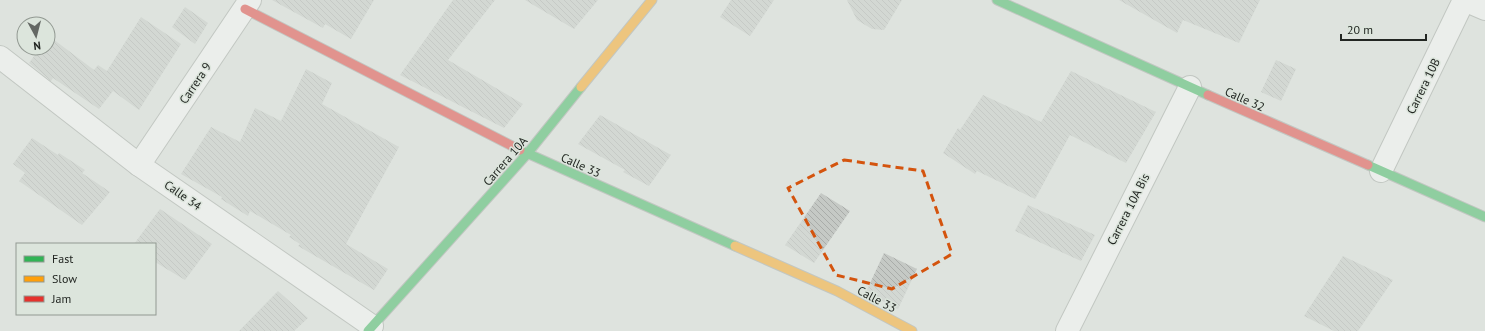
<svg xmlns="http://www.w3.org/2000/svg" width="1485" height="331" viewBox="0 0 1485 331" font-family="'PT Sans',sans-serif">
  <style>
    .building { fill: url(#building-back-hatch) }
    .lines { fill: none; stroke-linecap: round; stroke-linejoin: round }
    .street-casing { stroke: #a0a4a0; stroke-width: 24 }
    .fast-casing { stroke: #a0a4a0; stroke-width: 11 }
    .slow-casing { stroke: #a0a4a0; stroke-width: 11 }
    .jam-casing { stroke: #a0a4a0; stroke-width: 11 }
    .street { stroke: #fafbfa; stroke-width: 22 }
    .fast { stroke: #30b455; stroke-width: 9 }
    .slow { stroke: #ff9f0a; stroke-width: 9 }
    .jam { stroke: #e5322d; stroke-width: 9 }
    .marked { fill: none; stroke: #d4540e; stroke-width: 3; stroke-dasharray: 8 5; stroke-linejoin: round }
    .labels { text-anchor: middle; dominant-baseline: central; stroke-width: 3; stroke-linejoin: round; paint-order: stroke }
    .street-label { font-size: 12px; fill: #222622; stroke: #dce5dc }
  </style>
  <defs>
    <pattern id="building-back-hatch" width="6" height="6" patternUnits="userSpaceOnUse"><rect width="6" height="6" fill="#c5c9c5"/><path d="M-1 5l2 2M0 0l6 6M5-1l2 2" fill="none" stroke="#a9aca9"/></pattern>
  </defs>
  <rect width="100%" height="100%" fill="#dee3de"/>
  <g class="building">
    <path d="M272,0H374L351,39L325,24L323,28Z"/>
    <path d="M453,0H495L448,60L523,104L504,128L400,75Z"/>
    <path d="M525,0H598L574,29Z"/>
    <path d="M731,0H774L750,36L720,17Z"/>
    <path d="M847,0H902L884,30L872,29L857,20Z"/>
    <path d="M1119,0H1260L1239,43L1183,20L1177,33Z"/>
    <path d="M185,7L208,23L195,44L172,27Z"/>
    <path d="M141,17L181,44L139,110L113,91L99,109L53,78L51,81L29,63L40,48H48L49,36L94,70L98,65L107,71Z"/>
    <path d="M1276,60L1296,69L1281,101L1261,92Z"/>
    <path d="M306,69L332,83L322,104L399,147L346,244L388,269L374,290L298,246L300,244L289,237L291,235L250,211L248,216L221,199L222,197L181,174L211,127L240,142L255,108L281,121Z"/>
    <path d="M1071,71L1156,112L1126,163L1070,135L1035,199L977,171L975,174L943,153L958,128L960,130L983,95L1041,122Z"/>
    <path d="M600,115L671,155L649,186L623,172L625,170L578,144Z"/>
    <path d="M32,138L58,155L59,153L85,170L82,173L110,192L82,225L19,181L25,173L13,164Z"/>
    <path d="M821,193L850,211L814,263L785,245Z"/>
    <path d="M1028,205L1095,235L1081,261L1015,231Z"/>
    <path d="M160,209L212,244L185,280L155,262V244H134Z"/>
    <path d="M884,253L917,269L898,309L866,292Z"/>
    <path d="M1343,256L1393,280L1358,331H1334L1304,316Z"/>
    <path d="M278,291L308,318L294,331H239Z"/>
  </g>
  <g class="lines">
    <defs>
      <g id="street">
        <path d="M1464,0L1485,9"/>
        <path d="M0,57L139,165L372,326"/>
        <path d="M139,165L250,0"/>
        <path d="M1381,171L1464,0"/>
        <path d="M1067,331L1190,87"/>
      </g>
      <g id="fast">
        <path d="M997,0L1208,95"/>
        <path d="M520,150L735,246"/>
        <path d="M1368,165L1485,217"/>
        <path d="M368,331L527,154L581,87"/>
      </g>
      <g id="slow">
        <path d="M581,87L652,0"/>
        <path d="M735,246L837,291L912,331"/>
      </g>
      <g id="jam">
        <path d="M245,9L520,150"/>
        <path d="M1208,95L1368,165"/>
      </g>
    </defs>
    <use href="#street" class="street-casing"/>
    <use href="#fast" class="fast-casing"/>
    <use href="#slow" class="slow-casing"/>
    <use href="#jam" class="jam-casing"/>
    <use href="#street" class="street"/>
    <use href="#fast" class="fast"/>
    <use href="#slow" class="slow"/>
    <use href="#jam" class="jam"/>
  </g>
  <path d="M0 0H1485V331H0ZM844,160L923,171L952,254L892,289L836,275L788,188Z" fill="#dee3de" fill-opacity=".55" fill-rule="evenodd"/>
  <path class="marked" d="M844,160L923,171L952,254L892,289L836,275L788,188Z"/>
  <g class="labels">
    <g class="street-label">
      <text transform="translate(195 83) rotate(-56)">Carrera 9</text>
      <text transform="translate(1423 86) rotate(-64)">Carrera 10B</text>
      <text transform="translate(1245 99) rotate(24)">Calle 32</text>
      <text transform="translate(505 161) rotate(-49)">Carrera 10A</text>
      <text transform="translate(581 165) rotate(24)">Calle 33</text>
      <text transform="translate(183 195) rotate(35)">Calle 34</text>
      <text transform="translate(1128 209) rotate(-63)">Carrera 10A Bis</text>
      <text transform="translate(877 299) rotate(28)">Calle 33</text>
    </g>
  </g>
  <rect x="16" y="243" width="140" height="72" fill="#dce5dc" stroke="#929992"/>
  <rect x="24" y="256" width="20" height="6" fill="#30b455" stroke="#929992"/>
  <text x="52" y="263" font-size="12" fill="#222622">Fast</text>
  <rect x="24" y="276" width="20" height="6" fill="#ff9f0a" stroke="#929992"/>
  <text x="52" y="283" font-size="12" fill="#222622">Slow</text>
  <rect x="24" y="296" width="20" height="6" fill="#e5322d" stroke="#929992"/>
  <text x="52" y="303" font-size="12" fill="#222622">Jam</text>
  <g transform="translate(36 36) rotate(173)"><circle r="19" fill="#dce5dc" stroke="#929992"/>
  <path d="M0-3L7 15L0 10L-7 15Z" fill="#646864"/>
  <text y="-6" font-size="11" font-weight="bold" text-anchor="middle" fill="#222622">N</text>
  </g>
  <path d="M1341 34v6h85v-6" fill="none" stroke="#222622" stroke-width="2"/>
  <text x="1347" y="34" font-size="12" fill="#222622" stroke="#dce5dc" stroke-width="3" paint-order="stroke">20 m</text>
</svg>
